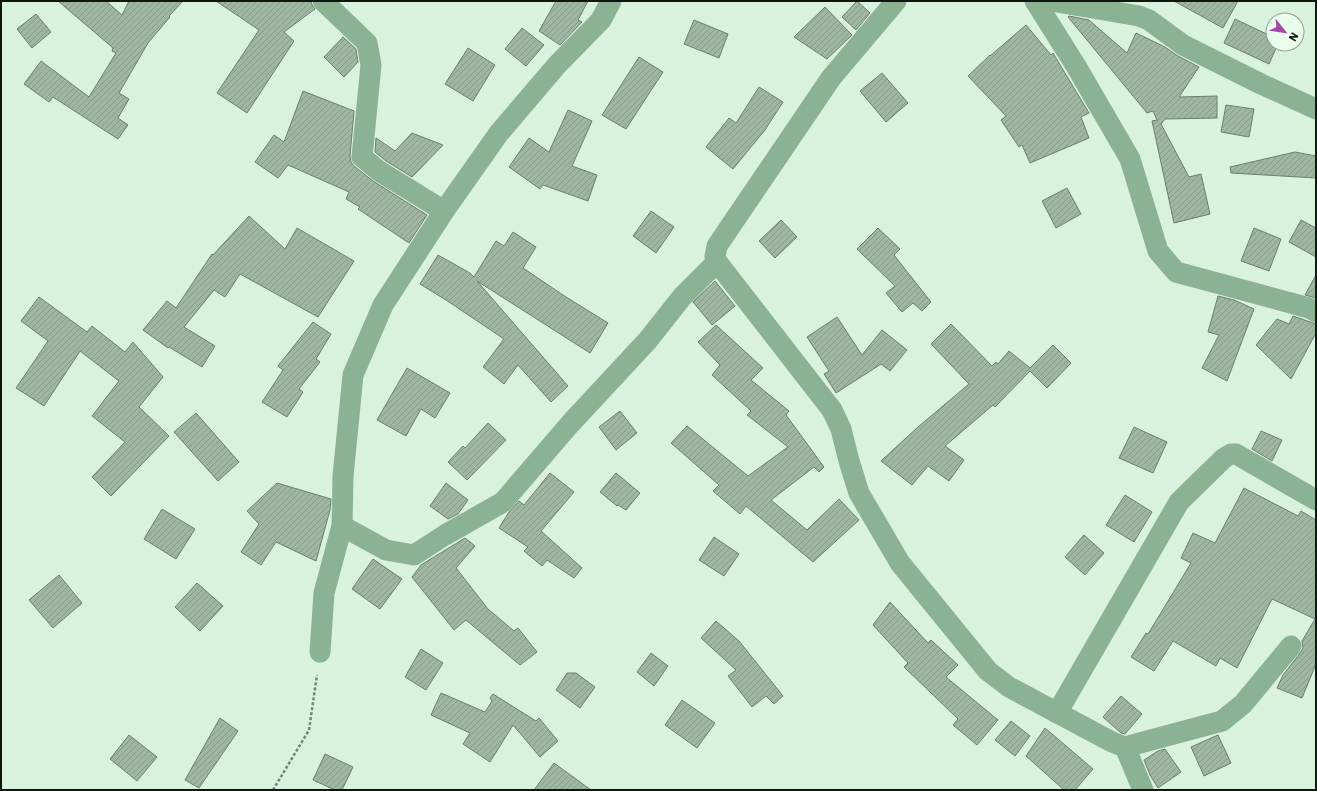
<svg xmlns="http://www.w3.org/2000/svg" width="1317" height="791" viewBox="0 0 1317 791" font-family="'IBM Plex Sans',sans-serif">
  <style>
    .building { fill: url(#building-hatch); stroke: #6a806e }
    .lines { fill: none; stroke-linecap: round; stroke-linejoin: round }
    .path { stroke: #748577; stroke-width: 2.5; stroke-dasharray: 3 2; stroke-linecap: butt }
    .street { stroke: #8bb393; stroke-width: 21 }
  </style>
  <defs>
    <pattern id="building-hatch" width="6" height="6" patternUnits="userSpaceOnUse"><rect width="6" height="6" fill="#9fb6a3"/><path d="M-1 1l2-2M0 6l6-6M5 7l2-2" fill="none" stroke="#889c8b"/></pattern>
  </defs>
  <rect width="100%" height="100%" fill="#d9f2de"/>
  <g class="building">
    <path d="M58,1H106L122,15L129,1H183L169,16L170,17L148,43L119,93L129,99L118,118L128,125L118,139L53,97L49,102L24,84L41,61L89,97L116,53L112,51L113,48Z"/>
    <path d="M216,1H311L312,5L315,9L284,32L294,41L247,113L217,93L259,30Z"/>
    <path d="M556,1H588L578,20L582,22L560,45L539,31Z"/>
    <path d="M857,1L870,13L856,30L842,17Z"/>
    <path d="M1174,1H1238L1223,28Z"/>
    <path d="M825,7L852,35L827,59L794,37Z"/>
    <path d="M36,14L51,32L32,48L17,29Z"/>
    <path d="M1069,16L1089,20L1127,53L1136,33L1165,47L1178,56L1199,67L1179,97L1217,96V118L1165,119L1161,124L1189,177L1201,174L1210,214L1174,223L1152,121L1157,120L1153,111L1147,113L1068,17Z"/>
    <path d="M1235,19L1273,37V44H1278L1269,64L1224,43Z"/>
    <path d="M694,20L728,34L719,58L684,44Z"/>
    <path d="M1026,25L1051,55L1053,53L1089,113L1081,117L1089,138L1030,163L1022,145L1019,147L1001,120L1006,116L968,76L990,55V56Z"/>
    <path d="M522,28L544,45L526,66L505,49Z"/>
    <path d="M343,37L356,49L358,62L344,77L324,57Z"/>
    <path d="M468,48L495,65L473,101L445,84Z"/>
    <path d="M639,57L663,72L626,129L602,115Z"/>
    <path d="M882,73L908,103L886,122L860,91Z"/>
    <path d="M759,87L783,102L765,130L733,169L706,147L729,118L736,123Z"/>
    <path d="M303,91L354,111L350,156L351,162L354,166L373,181L427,215L409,243L358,209L360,207L346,199L349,192L288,165L278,178L255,162L274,135L284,142Z"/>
    <path d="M1226,105L1254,109L1249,137L1221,132Z"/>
    <path d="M568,110L592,121L572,166L597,175L588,201L543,185L540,189L509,167L529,138L549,152Z"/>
    <path d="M412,133L443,145L412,177L386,161L375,152L376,138L395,151Z"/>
    <path d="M1295,152L1316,156V178L1231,173L1230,167Z"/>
    <path d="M1067,188L1081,214L1056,228L1042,201Z"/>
    <path d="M651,211L674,227L656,253L633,236Z"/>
    <path d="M249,216L285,249L297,228L354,261L318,317L240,274L225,297L214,290L184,327L215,346L202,367L169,347L168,348L143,330L167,301L176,308L212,254L213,255Z"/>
    <path d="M781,220L797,237L775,258L759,241Z"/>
    <path d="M1301,220L1316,228V257L1289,242Z"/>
    <path d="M878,228L900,249L894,255L931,302L922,311L913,303L902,312L886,293L895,286L857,249Z"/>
    <path d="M1254,228L1281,239L1269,271L1241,261Z"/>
    <path d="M513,232L536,247L523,268L566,297L608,323L590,353L477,281L568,386L551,402L518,365L504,384L483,367L504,339L446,300L420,284L438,255L470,273L474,277L496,241L504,246Z"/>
    <path d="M1316,275V298L1305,295Z"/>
    <path d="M715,281L735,306L712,325L693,302Z"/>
    <path d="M1218,296L1234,300L1254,309L1227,381L1202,368L1219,335L1208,332Z"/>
    <path d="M39,297L87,332L92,326L125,352L133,342L163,377L139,407L169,436L111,496L92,477L125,442L92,416L119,381L80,351L44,406L16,388L48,341L21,321Z"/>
    <path d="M1293,316L1316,324V333L1291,379L1256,345L1277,319L1289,324Z"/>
    <path d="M837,317L862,355L882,330L907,350L890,371L881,364L836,393L824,374L829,371L807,337Z"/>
    <path d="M313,322L331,334L316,359L320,362L299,389L303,392L287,417L262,402L283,370L278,366Z"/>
    <path d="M951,324L992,366L996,362L998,364L1009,351L1030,368L1053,345L1071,363L1047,388L1030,371L995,407L993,405L945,446L964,460L949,481L928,466L912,485L881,461L918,427L969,384L931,344Z"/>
    <path d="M716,325L763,368L751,380L789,411L786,415L824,467L819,472L814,467L771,500L807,530L839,499L859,520L813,562L746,506L740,514L713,491L719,485L671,443L687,426L748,476L788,447L747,415L751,411L712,375L720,365L698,342Z"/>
    <path d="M407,368L450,393L435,418L421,409L406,436L377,420Z"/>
    <path d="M620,411L637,433L616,450L599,427Z"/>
    <path d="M196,413L239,462L218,481L174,432Z"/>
    <path d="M488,423L506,440L467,480L448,462L463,446L465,448Z"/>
    <path d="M1134,427L1167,442L1153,473L1119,458Z"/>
    <path d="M1261,431L1282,440L1272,461L1252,449Z"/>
    <path d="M550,473L574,492L541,531L582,568L574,578L547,560L542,566L524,551L528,547L499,528L509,512L519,501L524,505Z"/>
    <path d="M616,473L640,493L626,510L618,505L617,506L600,492Z"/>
    <path d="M277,483L331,499L330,510L316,561L276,542L261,565L241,552L259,524L247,511Z"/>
    <path d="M446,483L468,500L458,514L448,519L430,506Z"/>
    <path d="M1244,488L1298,516L1301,511L1316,520V664L1302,698L1277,688L1283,675L1300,653L1303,648L1302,641L1315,619L1272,599L1237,668L1220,658L1216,666L1173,641L1154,671L1131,657L1146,633L1148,634L1191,563L1181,558L1193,533L1215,543Z"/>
    <path d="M1125,495L1152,512L1134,542L1106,525Z"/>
    <path d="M162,509L195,529L176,559L144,539Z"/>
    <path d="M1084,535L1104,553L1085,575L1065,557Z"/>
    <path d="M714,537L739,554L724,576L699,560Z"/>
    <path d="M465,538L475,546L456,568L488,609L514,631L518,628L537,652L520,665L466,620L454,630L412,577L421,565Z"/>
    <path d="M373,559L402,579L380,609L352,589Z"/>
    <path d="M59,575L82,603L53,628L29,600Z"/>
    <path d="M197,583L223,606L200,631L175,607Z"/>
    <path d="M890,602L928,643L931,640L958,665L946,677L998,720L977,745L953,725L958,719L904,667L908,663L873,625Z"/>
    <path d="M716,621L739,641L783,696L774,704L766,696L752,707L728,676L736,670L701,638Z"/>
    <path d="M421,649L443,663L426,690L405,677Z"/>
    <path d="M651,653L668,666L654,686L637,672Z"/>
    <path d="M567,673H576L595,687L580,708L556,690Z"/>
    <path d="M441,693L485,712L492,701L490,698L493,694L536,721L539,718L558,741L540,757L513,725L490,762L463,744L470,733L431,715Z"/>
    <path d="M1121,696L1142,714L1125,734L1121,733L1103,717Z"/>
    <path d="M682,700L715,723L697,748L665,725Z"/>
    <path d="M220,718L238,731L199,788L185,780Z"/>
    <path d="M1011,721L1030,736L1015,756L995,740Z"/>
    <path d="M1045,728L1093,769L1075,790H1064L1026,756Z"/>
    <path d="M129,735L157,757L137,781L110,759Z"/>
    <path d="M1218,735L1231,763L1204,776L1191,747Z"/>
    <path d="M1165,749L1181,772L1158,788L1150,775L1144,760L1158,751Z"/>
    <path d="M325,754L353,767L342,790H335L313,780Z"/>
    <path d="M554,763L591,790H534Z"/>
  </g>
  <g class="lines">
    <path class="path" d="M273,790L309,730L317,675"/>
    <g class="street">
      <path d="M323,1L367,43L371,65L362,157L379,171L444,211"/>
      <path d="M896,1L831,78L717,246L715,256L717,262L832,410L841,429L849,461L859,493L900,563L988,671L1009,687L1112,742L1125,747L1222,721L1243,704L1291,646"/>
      <path d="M1035,1L1076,66L1130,159L1158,251L1176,272L1309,308L1316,312"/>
      <path d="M1051,1L1139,16L1149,20L1183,45L1261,84L1316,109"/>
      <path d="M342,526L386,550L414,555L445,535L503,502L570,424L648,340L682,297L717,262"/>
      <path d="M320,652L324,593L342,526L343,476L353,375L383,305L444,211L499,133L557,65L601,20L611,1"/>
      <path d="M1057,713L1179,502L1224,458L1231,454H1236L1316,500"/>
      <path d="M1125,747L1143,790"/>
    </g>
  </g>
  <rect width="1317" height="791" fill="none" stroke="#0d160f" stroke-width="4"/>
  <g transform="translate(1285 32) rotate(120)"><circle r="19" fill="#eafeee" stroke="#92a195"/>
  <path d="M0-3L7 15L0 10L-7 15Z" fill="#a846ac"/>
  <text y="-6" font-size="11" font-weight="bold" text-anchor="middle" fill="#0d160f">N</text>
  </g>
</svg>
